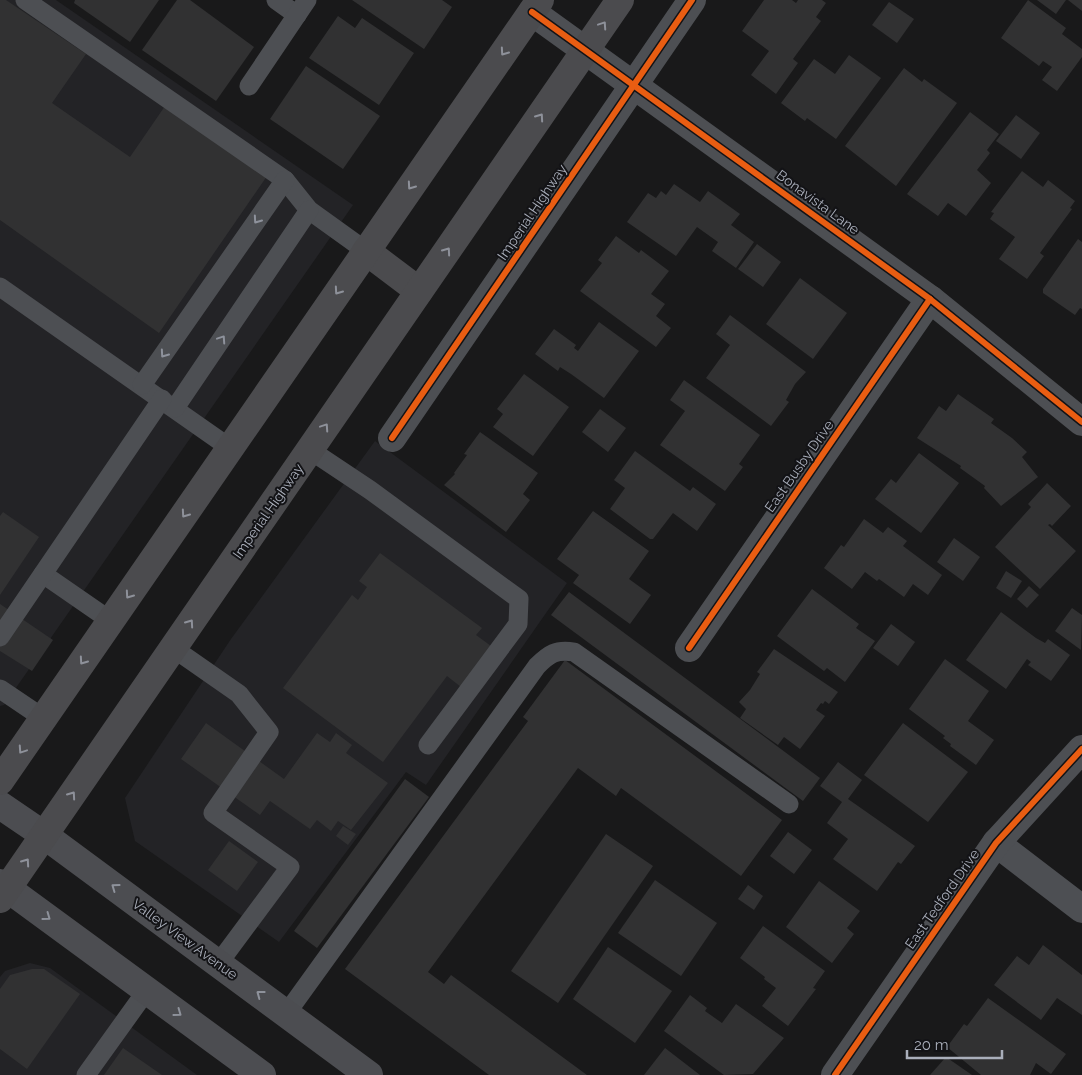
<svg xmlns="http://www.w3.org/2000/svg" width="1082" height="1075" viewBox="0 0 1082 1075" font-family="Raleway,sans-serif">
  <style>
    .built { fill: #232326 }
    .building { fill: #313132 }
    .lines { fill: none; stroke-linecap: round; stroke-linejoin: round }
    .lane { stroke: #4d4f53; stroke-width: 19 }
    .street { stroke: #4d4f53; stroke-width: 28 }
    .secondary { stroke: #4c4d51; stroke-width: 28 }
    .primary { stroke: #4b4b4e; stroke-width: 28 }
    .cycleway-casing { stroke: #131316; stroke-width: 9 }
    .cycleway { stroke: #e95d12; stroke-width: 6 }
    .oneway { stroke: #8e919a }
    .oneway2 { stroke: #8e929c }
    .oneway3 { stroke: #8e929b }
    .labels { text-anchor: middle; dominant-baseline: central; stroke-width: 4; stroke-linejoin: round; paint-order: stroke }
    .street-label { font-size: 14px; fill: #aaafbb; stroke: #131316 }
  </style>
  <rect width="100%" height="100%" fill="#19191a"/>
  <g class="built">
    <path d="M0,0H56L353,205L4,705L0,706Z"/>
    <path d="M375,441L567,583L426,785L406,772L279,942L135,841L125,798L231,639Z"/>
    <path d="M30,963L50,968L197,1075H0V977L5,971Z"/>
  </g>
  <g class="building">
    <path d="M0,0H6L86,54L52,103L130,157L165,106L267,176L159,333L0,220Z"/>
    <path d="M75,0H159L130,42L74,3Z"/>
    <path d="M177,0H190L254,47L216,101L142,50Z"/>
    <path d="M352,0H442L452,7L424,49Z"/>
    <path d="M764,0H792L796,3L798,0H822L826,3L816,17L821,21L793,59L798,63L776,94L751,75L769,51L742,31Z"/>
    <path d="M1028,0L1066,28L1062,34L1082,49V57L1057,91L1042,80L1052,67L1043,61L1039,66L1001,38Z"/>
    <path d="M1037,0H1066L1056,14Z"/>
    <path d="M1068,0H1082V11Z"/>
    <path d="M889,2L914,19L897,43L872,25Z"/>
    <path d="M338,16L355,28L362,18L414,53L379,105L309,58Z"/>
    <path d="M849,55L881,78L836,139L807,118L805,121L781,103L814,59L835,74Z"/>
    <path d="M306,66L380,116L343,169L270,119Z"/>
    <path d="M904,68L922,82L924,79L957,103L896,186L845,146Z"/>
    <path d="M970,112L999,134L987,150L990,153L977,170L991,183L966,216L948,203L938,216L907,194Z"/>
    <path d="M1016,115L1040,133L1021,159L996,141Z"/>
    <path d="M1022,171L1043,187L1048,180L1075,201L1070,208L1072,209L1040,253L1044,256L1027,279L999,259L1015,237L990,219L994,213L991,212Z"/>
    <path d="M674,184L700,202L708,191L740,214L731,225L754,242L736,268L712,251L718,242L697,227L676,256L627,222L648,193L656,198L661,191L666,195Z"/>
    <path d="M616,236L639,253L641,250L669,271L651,294L665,304L656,316L671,328L656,347L580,291L602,263L598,260Z"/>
    <path d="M1078,239L1082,242V309L1080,308L1075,315L1043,293V289Z"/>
    <path d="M757,244L781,262L763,287L738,269Z"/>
    <path d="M800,278L847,313L813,359L766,324Z"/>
    <path d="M730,315L806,372L795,384L786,400L789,402L771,426L706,378L730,345L716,334Z"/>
    <path d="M599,322L639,351L604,398L571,374L560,367L558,371L535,354L554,329L576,345L574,348L578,351Z"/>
    <path d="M524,374L569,407L533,456L493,427L503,414L497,409Z"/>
    <path d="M684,380L760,435L739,464L743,467L725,491L660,445L685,411L670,400Z"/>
    <path d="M958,394L994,419L991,423L1012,438L1027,452L1022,457L1038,477L1001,506L984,488L985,486L960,468L961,466L917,438L939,406L946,411Z"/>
    <path d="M600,409L626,428L608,452L582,432Z"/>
    <path d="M480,432L538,473L523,494L530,500L506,532L444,485L455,474L454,473L467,455L464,454Z"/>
    <path d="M635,451L690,491L693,487L716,504L697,531L673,513L653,539H650L610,509L625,488L614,480Z"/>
    <path d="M919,453L959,483L921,533L875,499L891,479L896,483Z"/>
    <path d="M1047,483L1071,506L1052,526L1050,524L1048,525L1076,551L1040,589L995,547L1031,507L1028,504Z"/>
    <path d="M593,511L649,551L629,579L651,595L630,624L573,583L579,575L557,559Z"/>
    <path d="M3,512L39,537L0,595V516Z"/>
    <path d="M864,519L883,533L888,527L907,541L903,546L942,575L928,595L913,584L904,597L879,579L877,581L865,572L852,589L824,568L841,545L844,547Z"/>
    <path d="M954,538L980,557L963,581L937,562Z"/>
    <path d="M380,553L482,628L476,635L491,646L461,687L447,676L383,762L283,688L352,595L358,600L367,587L359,581Z"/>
    <path d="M1006,571L1022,581L1011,598L996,588Z"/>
    <path d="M1029,586L1039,595L1027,608L1017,599Z"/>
    <path d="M812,589L859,624L856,628L875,641L845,682L827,668L824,671L777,636Z"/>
    <path d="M569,592L820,778L803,801L551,615Z"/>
    <path d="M0,604L53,640L32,671L0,651Z"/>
    <path d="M1072,608L1082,615L1081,650L1055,631Z"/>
    <path d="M1001,612L1036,638L1045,643L1048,639L1070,655L1051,681L1028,665L1031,662L1027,659L1006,689L966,660Z"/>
    <path d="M891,624L915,642L898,666L873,648Z"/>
    <path d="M774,649L838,692L829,704L825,701L823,704L821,703L816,710L825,716L800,749L784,737L778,745L740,718L746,709L739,702L750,690L760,674L757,672Z"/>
    <path d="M945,659L989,691L968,721L994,740L976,765L950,746L951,744L943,738L945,736L909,709Z"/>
    <path d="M565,660L782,820L741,876L621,788L616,796L578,768L428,972L444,984L451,975L587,1075H489L345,969L528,721L523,717Z"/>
    <path d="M206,723L284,779L317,733L330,742L336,733L352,745L346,753L388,783L351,830L338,821L331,831L317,820L310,829L270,801L260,815L181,759Z"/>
    <path d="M903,723L968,772L928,822L864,775Z"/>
    <path d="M838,762L862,780L848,799L915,846L901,864L898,862L877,891L833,859L848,839L827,823L842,802L820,786Z"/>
    <path d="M405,779L429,797L317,948L294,931Z"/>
    <path d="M343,826L356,834L348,845L336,836Z"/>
    <path d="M788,832L812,850L794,874L770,856Z"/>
    <path d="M606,834L653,866L558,1003L511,971Z"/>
    <path d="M229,841L258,862L237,891L208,870Z"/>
    <path d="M655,880L717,923L681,976L618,933Z"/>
    <path d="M819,881L860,911L847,928L854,934L832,963L786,927Z"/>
    <path d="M748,885L763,896L754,910L738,899Z"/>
    <path d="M763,926L825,971L813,988L816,989L788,1026L762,1006L776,988L764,979L765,977L740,958Z"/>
    <path d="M1043,945L1082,975V1015L1057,998L1041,1020L994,985L1017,956L1029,965Z"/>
    <path d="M608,947L672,991L635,1043L573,999Z"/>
    <path d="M32,969H44L80,994L27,1069L0,1049V989L10,975Z"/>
    <path d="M690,995L707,1008L705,1011L722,1023L736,1004L784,1038L753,1074L724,1075L664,1031Z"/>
    <path d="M988,998L1066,1054L1051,1074L1036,1063L1030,1075H981L947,1047L964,1024L967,1026Z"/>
    <path d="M123,1048L162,1075H104Z"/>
    <path d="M665,1048L700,1075H644Z"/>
    <path d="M946,1057L972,1075H930Z"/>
  </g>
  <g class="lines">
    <g class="lane">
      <path d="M25,0L285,180L309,210L366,251"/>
      <path d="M276,0L297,15"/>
      <path d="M249,86L307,0"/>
      <path d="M0,287L230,448"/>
      <path d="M142,385L285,180"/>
      <path d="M175,408L309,210"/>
      <path d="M310,450L370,490L519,599L518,624L428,745"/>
      <path d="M43,574L111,621"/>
      <path d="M0,637L162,399"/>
      <path d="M173,648L239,694L269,732L213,813L290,867L218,964"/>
      <path d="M0,689L43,718"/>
      <path d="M286,1014L537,666C549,654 556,649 574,652L789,804"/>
      <path d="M86,1075L147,990"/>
    </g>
    <g class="street">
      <path d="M532,12L930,299L1082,422"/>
      <path d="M392,438L692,0"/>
      <path d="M689,648L930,299"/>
      <path d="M996,843L1082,909"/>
      <path d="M835,1075L996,843L1082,749"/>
    </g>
    <g class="secondary">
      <path d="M0,805L44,835L369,1075"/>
      <path d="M0,883L262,1075"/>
    </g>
    <g class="primary">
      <path d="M366,251L419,291"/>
      <path d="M0,781L540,0"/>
      <path d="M0,899L620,0"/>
    </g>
    <defs>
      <g id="cycleway">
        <path d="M532,12L930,299L1082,422"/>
        <path d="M392,438L692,0"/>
        <path d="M689,648L930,299"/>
        <path d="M835,1075L996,843L1082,749"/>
      </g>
    </defs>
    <use href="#cycleway" class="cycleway-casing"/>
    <use href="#cycleway" class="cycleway"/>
  </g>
  <defs><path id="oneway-chevron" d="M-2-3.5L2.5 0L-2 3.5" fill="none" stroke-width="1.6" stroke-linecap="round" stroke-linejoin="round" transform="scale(1.25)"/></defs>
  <g class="oneway">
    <use href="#oneway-chevron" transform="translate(603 25) rotate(-56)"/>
    <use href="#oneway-chevron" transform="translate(504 52) rotate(125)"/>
    <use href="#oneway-chevron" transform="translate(540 117) rotate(-55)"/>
    <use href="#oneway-chevron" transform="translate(411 186) rotate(125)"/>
    <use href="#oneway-chevron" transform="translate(447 251) rotate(-55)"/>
    <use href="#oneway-chevron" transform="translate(338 291) rotate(125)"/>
    <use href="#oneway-chevron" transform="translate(325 427) rotate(-56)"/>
    <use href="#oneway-chevron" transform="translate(185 514) rotate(125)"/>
    <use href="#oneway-chevron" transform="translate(129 595) rotate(125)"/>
    <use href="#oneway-chevron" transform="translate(190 623) rotate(-55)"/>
    <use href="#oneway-chevron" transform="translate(83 661) rotate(125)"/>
    <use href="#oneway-chevron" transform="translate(22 750) rotate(124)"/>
    <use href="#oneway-chevron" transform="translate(72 795) rotate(-55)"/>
    <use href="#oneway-chevron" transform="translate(26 862) rotate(-55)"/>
  </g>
  <g class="oneway2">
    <use href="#oneway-chevron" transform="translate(257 220) rotate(125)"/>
    <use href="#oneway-chevron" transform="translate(222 339) rotate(-56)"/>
    <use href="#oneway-chevron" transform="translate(164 354) rotate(125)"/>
  </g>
  <g class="oneway3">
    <use href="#oneway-chevron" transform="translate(115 887) rotate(-144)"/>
    <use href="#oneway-chevron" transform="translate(47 917) rotate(36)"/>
    <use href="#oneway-chevron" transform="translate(260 994) rotate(-143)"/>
    <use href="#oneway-chevron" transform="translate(178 1013) rotate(36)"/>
  </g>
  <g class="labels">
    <g class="street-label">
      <text transform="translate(818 202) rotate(36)">Bonavista Lane</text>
      <text transform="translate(532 212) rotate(-56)">Imperial Highway</text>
      <text transform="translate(799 466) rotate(-55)">East Busby Drive</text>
      <text transform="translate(268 511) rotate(-55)">Imperial Highway</text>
      <text transform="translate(942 899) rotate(-55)">East Tedford Drive</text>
      <text transform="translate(185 939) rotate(36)">Valley View Avenue</text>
    </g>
  </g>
  <path d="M907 1050v8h95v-8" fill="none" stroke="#aaafbb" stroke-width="2.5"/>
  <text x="914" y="1050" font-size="15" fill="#aaafbb" stroke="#131316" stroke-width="4" paint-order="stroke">20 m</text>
</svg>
